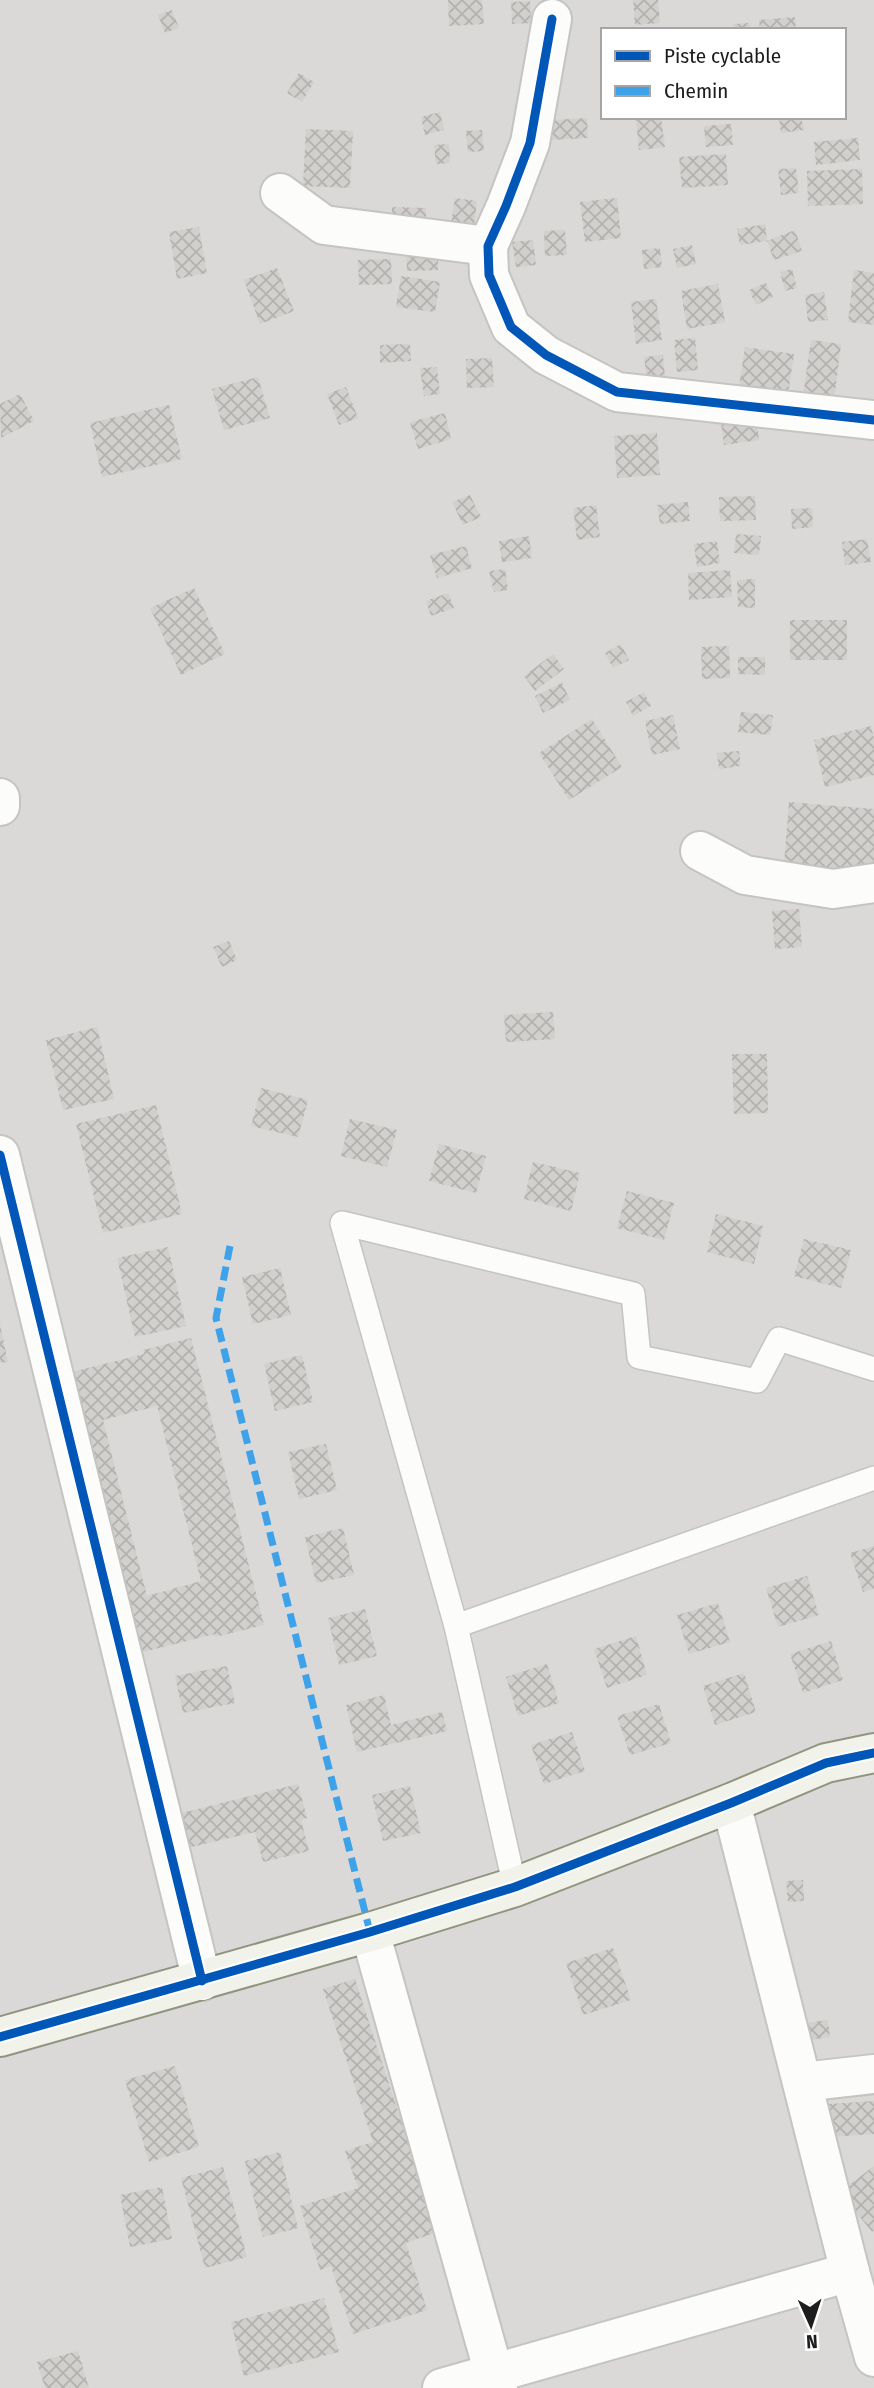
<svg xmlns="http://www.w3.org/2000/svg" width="874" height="2388" viewBox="0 0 874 2388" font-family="'Fira Sans Condensed',sans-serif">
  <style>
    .residential { fill: #dad9d7; fill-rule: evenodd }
    .building { fill: url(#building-cross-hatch); fill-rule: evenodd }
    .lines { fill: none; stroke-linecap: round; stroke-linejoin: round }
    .lane-casing { stroke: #c4c4c2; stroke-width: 26 }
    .street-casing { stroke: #c4c4c2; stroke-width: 42 }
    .secondary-casing { stroke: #91947f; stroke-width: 42 }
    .lane { stroke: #fcfcfb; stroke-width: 23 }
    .street { stroke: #fcfcfb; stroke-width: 38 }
    .secondary { stroke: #f1f2ea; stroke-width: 38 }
    .quiet { stroke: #3da2ea; stroke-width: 7; stroke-dasharray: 14 7; stroke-linecap: butt }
    .cycleway-casing { stroke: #fff; stroke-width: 13 }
    .cycleway { stroke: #0057b8; stroke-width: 9 }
  </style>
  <defs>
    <pattern id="building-cross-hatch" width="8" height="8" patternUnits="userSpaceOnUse" patternTransform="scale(1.75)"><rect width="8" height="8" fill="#d2d0cd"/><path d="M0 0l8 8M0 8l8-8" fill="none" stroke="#b4b2b0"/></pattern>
  </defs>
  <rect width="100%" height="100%" fill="#ebeae6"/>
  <path class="residential" d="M0,0H874V2388H0ZM603,30H844V117H603Z"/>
  <g class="building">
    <path d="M448,0H482L484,24L449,26Z"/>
    <path d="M633,0H658L660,23L635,25Z"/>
    <path d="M530,1L531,23L512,24L511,2Z"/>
    <path d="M172,10L179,28L165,33L158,15Z"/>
    <path d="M795,17L796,30H760L759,20Z"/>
    <path d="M750,23V30H734L733,24Z"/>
    <path d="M299,73L314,82L302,102L287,93Z"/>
    <path d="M440,112L444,130L425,135L421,117Z"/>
    <path d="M661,117L665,147L639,150L636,120Z"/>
    <path d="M779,117H801L804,130L781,133Z"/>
    <path d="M587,118L588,138L551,140V120Z"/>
    <path d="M731,124L733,145L706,147L704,126Z"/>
    <path d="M306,129L353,131L350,188L303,186Z"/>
    <path d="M482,130L484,151L468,152L466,131Z"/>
    <path d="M858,138L860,160L816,165L814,142Z"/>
    <path d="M449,144L450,163L436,164L434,145Z"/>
    <path d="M726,154L728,185L682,188L679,157Z"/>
    <path d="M796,168L799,193L781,195L778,169Z"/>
    <path d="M862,169L863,204L808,206L807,171Z"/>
    <path d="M455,198L477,201L474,227L451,224Z"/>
    <path d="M617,198L621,238L585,242L580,202Z"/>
    <path d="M392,207L426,208V231L392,230Z"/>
    <path d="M765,224L767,241L740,245L737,229Z"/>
    <path d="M199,227L207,273L177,279L169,232Z"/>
    <path d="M565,230L567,255L545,256L544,231Z"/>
    <path d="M795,230L802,251L774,260L767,241Z"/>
    <path d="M533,240L536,265L516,267L512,242Z"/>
    <path d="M692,245L696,264L677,268L673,249Z"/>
    <path d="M438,247V270L407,271L406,248Z"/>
    <path d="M660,248L662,267L644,269L642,250Z"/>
    <path d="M391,259L392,284L359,285L358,260Z"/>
    <path d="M277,268L294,311L260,324L244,280Z"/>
    <path d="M792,269L797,288L785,291L780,272Z"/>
    <path d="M854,270L874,273V325L848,322Z"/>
    <path d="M401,276L440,282L435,312L396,307Z"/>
    <path d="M766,283L773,297L756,305L749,290Z"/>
    <path d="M718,284L725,322L687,329L681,291Z"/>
    <path d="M824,292L828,320L808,322L805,295Z"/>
    <path d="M656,299L662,340L636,344L631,302Z"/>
    <path d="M695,338L698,370L677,372L674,340Z"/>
    <path d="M811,340L841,344L834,400L803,396Z"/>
    <path d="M410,344L411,361L380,363V345Z"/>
    <path d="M745,347L794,354L788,394L739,387Z"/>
    <path d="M663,355L665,377L647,380L644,357Z"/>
    <path d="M492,358L494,387L467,388L466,359Z"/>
    <path d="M437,367L440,394L424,396L420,368Z"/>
    <path d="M258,377L270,418L224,430L212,389Z"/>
    <path d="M346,387L358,418L339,425L327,394Z"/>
    <path d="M20,394L34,421L1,438L0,404Z"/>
    <path d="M169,405L182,459L102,477L90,423Z"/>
    <path d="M445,413L451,439L418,449L410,422Z"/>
    <path d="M756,417L759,440L724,445L721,423Z"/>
    <path d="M657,433L660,475L617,478L614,436Z"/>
    <path d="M470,495L481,517L463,525L452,502Z"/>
    <path d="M755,496L756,520L720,521L719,497Z"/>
    <path d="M688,502L690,521L660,524L657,505Z"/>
    <path d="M596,505L600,537L577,540L573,508Z"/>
    <path d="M812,508L813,527L792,529L791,509Z"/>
    <path d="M736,534L761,536L759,555L734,553Z"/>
    <path d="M529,536L532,558L502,562L499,541Z"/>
    <path d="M867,539L871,562L845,565L842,542Z"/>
    <path d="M717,541L720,563L697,567L694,544Z"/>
    <path d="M466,546L472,568L437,578L430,555Z"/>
    <path d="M505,569L508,590L494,592L489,571Z"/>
    <path d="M730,570L732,597L689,600L688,573Z"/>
    <path d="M755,579V608L738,607L737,580Z"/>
    <path d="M194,588L225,654L181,675L150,608Z"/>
    <path d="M448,593L454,608L431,616L426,601Z"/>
    <rect x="790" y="620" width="57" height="40"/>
    <path d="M621,644L629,660L613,668L605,653Z"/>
    <path d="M729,646L730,678L702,679L701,647Z"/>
    <path d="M553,654L564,669L535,691L524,676Z"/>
    <path d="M738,657H765V675L738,674Z"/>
    <path d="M562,683L570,700L543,713L535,696Z"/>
    <path d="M644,692L651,706L633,716L626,702Z"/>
    <path d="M741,712L773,715L770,735L738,732Z"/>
    <path d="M673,715L680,749L652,755L645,721Z"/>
    <path d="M592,719L622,767L569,800L539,753Z"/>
    <path d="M871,726L874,739V775L825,787L814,740Z"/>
    <path d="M739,751L741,766L719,769L717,753Z"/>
    <path d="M789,802L874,809V871L784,864Z"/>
    <path d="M799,909L802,947L775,949L772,911Z"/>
    <path d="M229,941L237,960L222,967L213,947Z"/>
    <path d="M553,1012L555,1039L506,1042L504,1015Z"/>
    <path d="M97,1027L114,1099L63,1110L46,1040Z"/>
    <path d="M732,1054H767L768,1113L734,1114Z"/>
    <path d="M261,1088L308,1100L298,1137L251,1126Z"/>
    <path d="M156,1105L182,1214L103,1233L76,1124Z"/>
    <path d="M350,1119L397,1130L387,1167L341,1156Z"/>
    <path d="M439,1144L486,1156L476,1193L429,1181Z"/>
    <path d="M533,1162L580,1173L571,1211L524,1199Z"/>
    <path d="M627,1191L674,1203L664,1240L617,1228Z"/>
    <path d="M716,1214L763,1226L754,1264L707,1252Z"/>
    <path d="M804,1239L851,1250L841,1288L794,1276Z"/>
    <path d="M168,1247L186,1326L135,1337L117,1258Z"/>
    <path d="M280,1268L291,1315L253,1324L242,1277Z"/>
    <path d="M0,1325L8,1362L0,1363Z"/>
    <path d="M191,1338L264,1625L215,1637V1634L131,1655L60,1375L144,1354L143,1350ZM157,1406L201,1581L147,1596L103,1420Z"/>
    <path d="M302,1355L313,1402L275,1411L264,1364Z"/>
    <path d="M326,1444L337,1490L299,1499L288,1452Z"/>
    <path d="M343,1528L354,1575L316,1583L305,1537Z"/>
    <path d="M874,1546V1589L863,1592L850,1553Z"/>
    <path d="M807,1576L819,1615L778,1627L766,1588Z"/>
    <path d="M718,1603L730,1642L689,1654L677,1615Z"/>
    <path d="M365,1609L377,1656L339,1665L328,1618Z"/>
    <path d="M636,1636L647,1675L607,1688L594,1649Z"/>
    <path d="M831,1641L843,1680L803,1693L790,1654Z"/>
    <path d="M547,1664L559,1703L518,1716L506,1677Z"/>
    <path d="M227,1666L235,1703L183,1713L175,1676Z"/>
    <path d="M744,1673L756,1712L715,1725L703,1686Z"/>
    <path d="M384,1695L391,1725L442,1712L447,1731L357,1752L346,1705Z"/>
    <path d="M659,1704L671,1743L630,1755L617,1716Z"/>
    <path d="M572,1732L585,1771L544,1784L531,1745Z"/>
    <path d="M298,1784L307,1818L301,1820L309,1851L263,1862L255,1832L179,1850L170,1816Z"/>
    <path d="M410,1786L421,1833L383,1841L372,1795Z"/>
    <path d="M803,1880L804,1901L788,1902L786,1881Z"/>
    <path d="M613,1948L631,2000L583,2015L566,1963Z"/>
    <path d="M355,1979L437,2232L406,2243L427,2310L353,2334L331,2266L320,2270L300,2206L358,2188L345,2151L373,2142L323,1989Z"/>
    <path d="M828,2020L830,2037L809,2040L806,2023Z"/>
    <path d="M175,2066L199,2147L149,2162L125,2080Z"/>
    <path d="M874,2101V2134L832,2137L829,2104Z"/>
    <path d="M280,2152L298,2228L263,2237L245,2161Z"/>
    <path d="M874,2166V2230L872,2232L840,2192Z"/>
    <path d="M223,2167L247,2257L205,2268L181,2178Z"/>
    <path d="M162,2187L172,2239L130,2247L120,2195Z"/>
    <path d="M324,2298L339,2352L244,2376L231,2322Z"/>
    <path d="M78,2351L89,2388H45L37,2362Z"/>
  </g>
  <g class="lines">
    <defs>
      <g id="lane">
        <path d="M456,1626L874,1478"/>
        <path d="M515,1887L456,1626L342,1223L633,1294L639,1357L757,1381L779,1339L874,1369"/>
      </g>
      <g id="street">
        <path d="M552,19L530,143L506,206L488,246L489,275L511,327L546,355L617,392L874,420"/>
        <path d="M280,193L324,225L488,246"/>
        <path d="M0,798V806"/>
        <path d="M700,851L745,875L833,889L874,883"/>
        <path d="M0,1155L202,1981"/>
        <path d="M731,1803L850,2272L874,2357"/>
        <path d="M370,1932L498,2388"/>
        <path d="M802,2082L874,2074"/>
        <path d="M442,2388L850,2272"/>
      </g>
      <path id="secondary" d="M0,2037L370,1932L515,1887L731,1803L826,1763L874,1753"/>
    </defs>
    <use href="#lane" class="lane-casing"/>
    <use href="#street" class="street-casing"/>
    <use href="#secondary" class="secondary-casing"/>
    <use href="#lane" class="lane"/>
    <use href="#street" class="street"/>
    <use href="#secondary" class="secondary"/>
    <path class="quiet" d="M230,1246L216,1318L370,1932"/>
    <defs>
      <g id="cycleway">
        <path d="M552,19L530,143L506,206L488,246L489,275L511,327L546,355L617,392L874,420"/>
        <path d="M0,1155L202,1981"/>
        <path d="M0,2037L370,1932L515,1887L731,1803L826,1763L874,1753"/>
      </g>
    </defs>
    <use href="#cycleway" class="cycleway-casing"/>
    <use href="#cycleway" class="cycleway"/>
  </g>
  <rect x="601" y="28" width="245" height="91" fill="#ffffff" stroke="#a5a5a5" stroke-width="2"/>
  <rect x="615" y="51" width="35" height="10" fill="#0057b8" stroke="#a5a5a5" stroke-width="2"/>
  <text x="664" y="63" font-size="21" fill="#1d1d1d">Piste cyclable</text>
  <rect x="615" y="86" width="35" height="10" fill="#3da2ea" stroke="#a5a5a5" stroke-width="2"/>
  <text x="664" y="98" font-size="21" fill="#1d1d1d">Chemin</text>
  <g transform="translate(811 2325) rotate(177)" stroke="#ffffff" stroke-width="5" paint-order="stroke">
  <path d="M0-5L12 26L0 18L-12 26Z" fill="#1d1d1d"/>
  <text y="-10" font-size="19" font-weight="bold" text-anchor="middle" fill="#1d1d1d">N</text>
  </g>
</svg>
